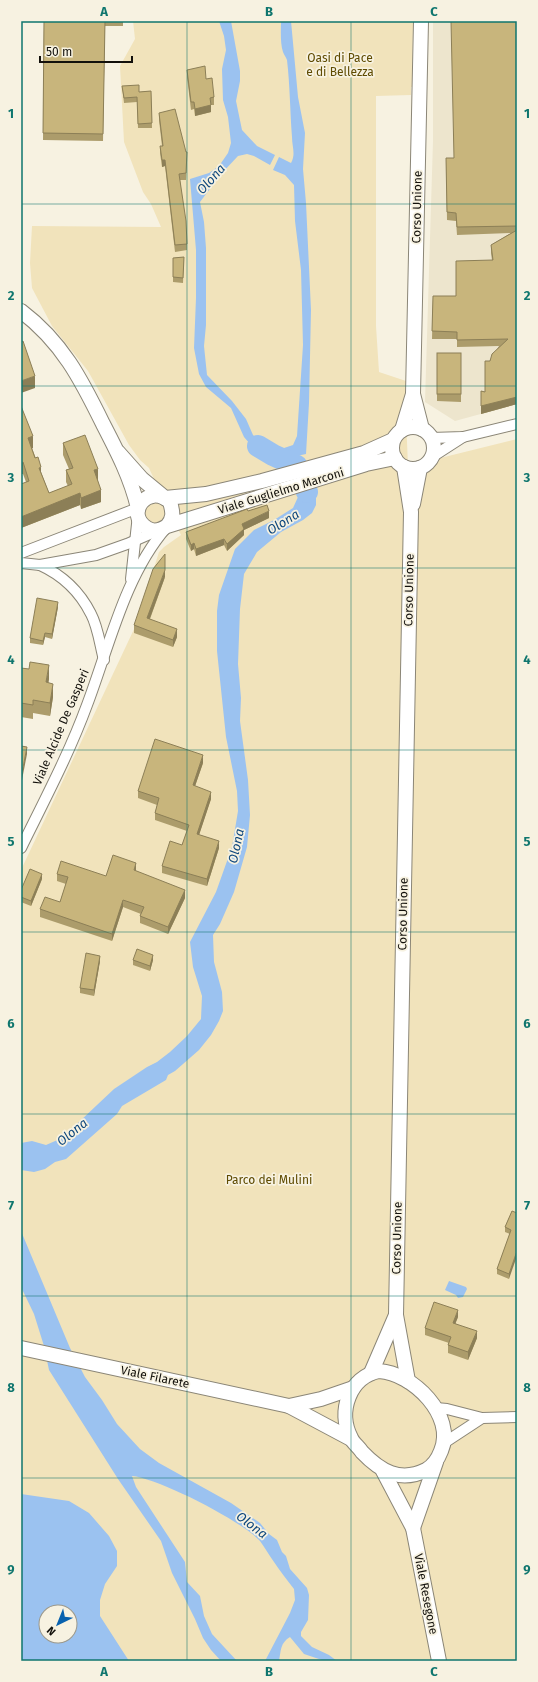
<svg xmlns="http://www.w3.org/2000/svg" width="538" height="1682" viewBox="0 0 538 1682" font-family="'Fira Sans',sans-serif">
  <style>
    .built { fill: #ede5cd }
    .green { fill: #f1e3bb; fill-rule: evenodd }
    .water { fill: #9bc2f0; fill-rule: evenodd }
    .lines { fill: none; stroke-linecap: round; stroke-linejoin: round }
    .river { stroke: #9bc2f0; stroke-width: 22 }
    .street-casing { stroke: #8b8677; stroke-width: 12 }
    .secondary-casing { stroke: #8b8677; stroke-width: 16 }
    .street { stroke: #fff; stroke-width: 10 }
    .secondary { stroke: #fff; stroke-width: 14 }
    .wall { fill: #ac9c6b }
    .shaded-wall { fill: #8c7f57 }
    .building { fill: #c8b57c; stroke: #8c7f57 }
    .grid { fill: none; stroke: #0f766e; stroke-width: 1; stroke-opacity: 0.55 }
    .labels { text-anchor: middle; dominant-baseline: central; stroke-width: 3.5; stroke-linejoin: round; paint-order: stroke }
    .park-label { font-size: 12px; fill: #5f4b01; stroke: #f7f2e1 }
    .street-label { font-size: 12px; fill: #12100b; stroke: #f7f2e1 }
    .water-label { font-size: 13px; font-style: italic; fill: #0e477d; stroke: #f7f2e1 }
    .neatline { fill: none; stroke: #0f766e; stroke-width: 1.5 }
    .grid-label { font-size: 13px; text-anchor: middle; font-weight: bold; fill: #0f766e }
  </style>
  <rect width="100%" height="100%" fill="#f7f2e1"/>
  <path class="built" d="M433,21H517V404L455,421L425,402L433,141Z"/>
  <path class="green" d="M133,21H413L412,87H411V95L376,96V326L379,372L406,381L405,393L408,466L517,439V1661H21V870L135,627L159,552L164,547L181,535L171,515L170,519L148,527L142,505L163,499L149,468L140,460L129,445L88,371L52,326L32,288L30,263L32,226L161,227L151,204L143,192L124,142L120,66L135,39ZM46,1612H70V1636H46Z"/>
  <g class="water">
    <path d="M219,21H231L240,71V81L236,101L242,130L257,146L275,155L270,165L254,156L247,154L238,156L222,173L200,202L204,222L206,248V325L204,346L207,375L232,401L246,419L253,435L264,445L270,447L284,448L293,445L297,436L303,345L301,270L295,221L294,185L285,175L273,170L279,157L291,163C296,154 292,147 292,137C290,111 290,85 287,60C286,57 284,55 283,52C280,43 281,30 281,21H291L298,97L305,133L303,169L306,203L311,310L309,403L306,454L277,460L268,458L256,451L244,437L231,408L206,387L199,374L194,348L196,298V250L190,179L209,173L219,166L228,153L231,143L228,117L223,100L222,69L226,50L224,36Z"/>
    <path d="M316,486V505L312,513L303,520L281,532L257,552L244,574L240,609L238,664L241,698L240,721L248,780L250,815L247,847L234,892L220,924L213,935L214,962L222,992L223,1011L219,1021L211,1035L199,1050L175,1071L168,1075L166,1080L122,1106L117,1114L66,1159L55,1162L45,1169L34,1172L21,1170V1143L32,1141L46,1145L62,1138L114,1089L147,1067L157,1062L170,1052L187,1036L201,1019L202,996L193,967L190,942L216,892L232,847L238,811L237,791L226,737L217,651V611L219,595L235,549L254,530L274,520L293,508L298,497L296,491Z"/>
    <path d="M21,1231L70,1348L85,1377L102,1400L117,1424L140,1449L159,1463L231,1503L260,1523L269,1534L277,1540L282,1552L286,1556L290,1569L307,1588L309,1595L308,1620L301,1632V1636L312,1647L329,1655L337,1661H325L304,1654L290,1637C280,1643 281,1651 279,1661H265L290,1613L295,1600L294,1589C287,1580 280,1571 274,1562C269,1555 265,1548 260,1541C242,1521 158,1478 132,1476L136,1487L185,1562L187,1582L200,1596L204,1616L212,1634L237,1661H221L211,1650L203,1638L195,1619L172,1573L161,1541L118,1479L49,1370L44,1346L34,1314L21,1287Z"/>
    <path d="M449,1281L466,1287L467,1289L463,1297L458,1298L456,1295L445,1290Z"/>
    <path d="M21,1494L69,1501L89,1513L109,1536L117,1551V1566L105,1584L100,1600V1616L129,1661H21ZM46,1612H70V1636H46Z"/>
  </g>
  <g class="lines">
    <path class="river" d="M258,446L273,455L297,466L307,492"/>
    <defs>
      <g id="street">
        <path d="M431,438L463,437L517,424"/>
        <path d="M432,457L463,437"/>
        <path d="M21,553L138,508"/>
        <path d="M21,563L40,565L96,555L127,544L159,530"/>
        <path d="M40,565C62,575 80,592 91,614C98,627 100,645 104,660"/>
        <path d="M131,579L138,515"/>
        <path d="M21,848C44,801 69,754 87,705C109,647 125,575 166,528"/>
        <path d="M436,1408L447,1409L482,1418L517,1417"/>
        <path d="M444,1443L482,1418"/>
      </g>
      <g id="secondary">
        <path d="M21,311C62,342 81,379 103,424C117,451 131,478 138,508"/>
        <path d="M413,394L422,429"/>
        <circle cx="413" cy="448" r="21"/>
        <path d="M402,430L413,394L421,21"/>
        <path d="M118,452L142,479L165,498L206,494L262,481L364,453L393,440"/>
        <path d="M404,467L411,512L396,1315L408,1381"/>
        <path d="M413,504L420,468"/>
        <path d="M167,526C174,518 173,512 170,502C148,482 124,514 147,528C154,533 161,530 167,526L366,464L395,458"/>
        <path d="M21,1348L289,1406L351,1439"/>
        <path d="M379,1371C413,1373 456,1416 441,1451C438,1459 433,1466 426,1470C400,1483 380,1471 362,1452C359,1447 353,1443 351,1438C337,1411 350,1377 379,1371Z"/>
        <path d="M371,1373L396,1315"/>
        <path d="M289,1406L321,1399L353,1388"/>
        <path d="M383,1471L413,1528L439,1661"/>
        <path d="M413,1528L436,1462"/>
      </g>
    </defs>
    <use href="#street" class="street-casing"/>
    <use href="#secondary" class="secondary-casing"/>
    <use href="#street" class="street"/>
    <use href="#secondary" class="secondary"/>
  </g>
  <g class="wall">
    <path d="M44,21H123V26H105L103,141L43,140Z"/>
    <path d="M517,21V404L481,414V391L485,392L490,361L499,346L457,347V339H432L433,296H456L492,260L491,253V245L511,233L457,235L456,221L447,220L446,158H454Z"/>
    <path d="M187,70L206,79L214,97V105H211V112L195,116L194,109L191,110L187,77Z"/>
    <path d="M122,86L139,92L151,91L152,128H138L137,102L124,103Z"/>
    <path d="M159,113L187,159L186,180H180L187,244V250L175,252L165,166L162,167L160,153V146H162L159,120Z"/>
    <path d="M184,257L183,283L173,282V258Z"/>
    <path d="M437,353H461V402L437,401Z"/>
    <path d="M21,406L33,448H32L49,493L68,486L66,482V470L69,469L63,455V443L98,480V481L101,502L81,509L80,505L21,528L26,482L23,474Z"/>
    <path d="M248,511L269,518L244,530V535L227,551L224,545L196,556L194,549L191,551L186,539V532Z"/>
    <path d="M165,577L150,619L177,637L173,647L134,633V625Z"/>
    <path d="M58,607L52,639L45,637L43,645L30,643V638Z"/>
    <path d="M21,668L49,679L48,683L53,697L50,716L33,713V719L21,717Z"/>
    <path d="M203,763L195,786L211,799L199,835L219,848L207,886L162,873V866L182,845L187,831L155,820V813L157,805L138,798V791Z"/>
    <path d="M136,870V871L185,898L168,934L140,923V916L141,914L123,907L112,941L40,917V909L60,902L66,884L57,881V874L106,876Z"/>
    <path d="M42,879L31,906L21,902V890Z"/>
    <path d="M133,960H153L150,971L133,965Z"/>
    <path d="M100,961L94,996L80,993V988Z"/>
    <path d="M512,1211L509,1279L497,1274V1269L510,1234L505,1232V1227Z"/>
    <path d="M458,1317L455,1323L477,1338L468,1360L448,1353V1345L449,1343L425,1335V1328Z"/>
  </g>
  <g class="shaded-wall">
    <path d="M211,105V112L195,116V109Z"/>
    <path d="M162,160H165V166L162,167Z"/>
    <path d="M35,376V388L21,393V381Z"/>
    <path d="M517,397V404L481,414V406Z"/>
    <path d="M33,436V448L28,450V438Z"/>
    <path d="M23,462V474H21V463Z"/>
    <path d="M41,467V478L39,468Z"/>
    <path d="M98,469V480L94,482V470Z"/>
    <path d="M101,490V502L81,509V498Z"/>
    <path d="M80,493V505L21,528V517Z"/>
    <path d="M269,511V518L244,530V535L227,551V544L242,524Z"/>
    <path d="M224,539V545L196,556V549Z"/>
    <path d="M194,543V549L191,551V545Z"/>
    <path d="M165,570V577L147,626V618Z"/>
    <path d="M58,602V607L52,639V634Z"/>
    <path d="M177,629V637L173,647V640Z"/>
    <path d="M45,633V637L43,645V641Z"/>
    <path d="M49,665V679L46,696V682Z"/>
    <path d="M53,684V697L50,716V703Z"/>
    <path d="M27,747V754L21,785V778Z"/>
    <path d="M203,755V763L193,792V785Z"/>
    <path d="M211,792V799L197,841V834Z"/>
    <path d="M219,841V848L207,886V879Z"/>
    <path d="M136,863V870L134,877V870Z"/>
    <path d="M42,874V879L31,906V901Z"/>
    <path d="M185,890V898L168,934V927Z"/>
    <path d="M123,900V907L112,941V934Z"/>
    <path d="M153,955V960L150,971V966Z"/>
    <path d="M100,956V961L94,996V990Z"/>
    <path d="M517,1251V1256L509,1279V1274Z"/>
    <path d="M458,1310V1317L453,1330V1323Z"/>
    <path d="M477,1331V1338L468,1360V1352Z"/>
  </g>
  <g class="building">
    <path d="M44,21H105L103,134L43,133Z"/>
    <path d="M451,21H517V226L457,227L456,213L447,212L446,158H454Z"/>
    <path d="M205,66L206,79L212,78L214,97L210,98L211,105L195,109L194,102H191L187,70Z"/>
    <path d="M139,85V92L151,91L152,123L138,124L137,97L124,98L122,86Z"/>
    <path d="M175,109L186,152H187L186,173L179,174L186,221L187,244L175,245L165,160H162L160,146H163L159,113Z"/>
    <path d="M517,230V397L481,406V391L485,392V361H490L492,354L508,339L457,340V332L432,331L433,296H456V261L493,260L491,245Z"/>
    <path d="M184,257L183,278L173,277V258Z"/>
    <path d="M23,341L35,376L21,381V342Z"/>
    <rect x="437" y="353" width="24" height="41"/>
    <path d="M21,406L33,436L28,438L35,458L38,457L41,467L39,468L49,493L72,484L66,470L73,468L63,443L85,435L98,469L94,470L101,490L81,498L80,493L21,517V484L29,481L23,462L21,463Z"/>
    <path d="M267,505L269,511L242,524L244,529L227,544L224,539L196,549L194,543L191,545L186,532L247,509L248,511Z"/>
    <path d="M165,554V570L147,618L177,629L173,640L134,625L153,569Z"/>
    <path d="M37,598L58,602L52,634L45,633L43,641L30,638Z"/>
    <path d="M30,662L49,665L46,682L53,684L50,703L33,700V705L21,703V668L29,669Z"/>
    <path d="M155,739L203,755L193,785L211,792L197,834L219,841L207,879L162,866L170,841L182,845L189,825L155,813L159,798L138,791Z"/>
    <path d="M21,746L27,747L21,778Z"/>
    <path d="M113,855L136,863L134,870L185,890L168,927L140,916L144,907L123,900L112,934L40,909L45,897L60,902L68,877L57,874L61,861L106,876Z"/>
    <path d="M30,869L42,874L31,901L21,897V890Z"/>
    <path d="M137,949L153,955L150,966L133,960Z"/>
    <path d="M86,953L100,956L94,990L80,988Z"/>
    <path d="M512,1211L517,1213V1251L509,1274L497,1269L511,1230L505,1227Z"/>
    <path d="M434,1302L458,1310L453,1323L477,1331L468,1352L448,1345L451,1337L425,1328Z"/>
  </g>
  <path class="grid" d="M187,21V1661M351,21V1661M21,204H517M21,386H517M21,568H517M21,750H517M21,932H517M21,1114H517M21,1296H517M21,1478H517"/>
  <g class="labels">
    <g class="park-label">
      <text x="340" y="58">Oasi di Pace<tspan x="340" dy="14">e di Bellezza</tspan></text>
      <text x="269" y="1180">Parco dei Mulini</text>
    </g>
    <g class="street-label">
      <text transform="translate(417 207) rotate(-89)">Corso Unione</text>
      <text transform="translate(281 491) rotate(-17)">Viale Guglielmo Marconi</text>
      <text transform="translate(409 590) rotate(-89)">Corso Unione</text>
      <text transform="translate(61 727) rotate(-67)">Viale Alcide De Gasperi</text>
      <text transform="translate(403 914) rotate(-89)">Corso Unione</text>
      <text transform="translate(397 1238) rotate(-89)">Corso Unione</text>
      <text transform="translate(155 1377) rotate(12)">Viale Filarete</text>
      <text transform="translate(426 1594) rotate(79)">Viale Resegone</text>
    </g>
    <g class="water-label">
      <text transform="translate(211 179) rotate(-48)">Olona</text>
      <text transform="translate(283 522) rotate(-32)">Olona</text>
      <text transform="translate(236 846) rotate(-78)">Olona</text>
      <text transform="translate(72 1132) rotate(-39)">Olona</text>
      <text transform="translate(252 1525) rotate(37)">Olona</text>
    </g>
  </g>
  <rect width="538" height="1682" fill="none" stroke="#f7f2e1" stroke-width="44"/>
  <g transform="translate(58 1624) rotate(223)"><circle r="19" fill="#f7f2e1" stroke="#9b988b"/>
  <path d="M0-3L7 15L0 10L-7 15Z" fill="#0861ae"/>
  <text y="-6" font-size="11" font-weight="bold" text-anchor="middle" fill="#12100b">N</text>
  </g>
  <path d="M40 56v6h92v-6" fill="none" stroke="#12100b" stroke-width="2"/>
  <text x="46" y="56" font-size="12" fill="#12100b" stroke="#f7f2e1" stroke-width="3" paint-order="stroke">50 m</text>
  <rect x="22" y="22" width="494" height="1638" class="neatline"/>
  <g class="grid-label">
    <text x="104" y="16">A</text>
    <text x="269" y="16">B</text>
    <text x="434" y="16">C</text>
    <text x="11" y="118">1</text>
    <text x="527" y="118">1</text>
    <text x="11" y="300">2</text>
    <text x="527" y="300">2</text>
    <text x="11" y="482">3</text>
    <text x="527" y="482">3</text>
    <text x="11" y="664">4</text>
    <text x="527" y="664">4</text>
    <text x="11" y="846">5</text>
    <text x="527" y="846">5</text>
    <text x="11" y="1028">6</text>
    <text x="527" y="1028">6</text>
    <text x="11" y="1210">7</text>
    <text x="527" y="1210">7</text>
    <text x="11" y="1392">8</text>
    <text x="527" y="1392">8</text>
    <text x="11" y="1574">9</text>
    <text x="527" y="1574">9</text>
    <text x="104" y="1676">A</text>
    <text x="269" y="1676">B</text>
    <text x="434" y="1676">C</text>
  </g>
</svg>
